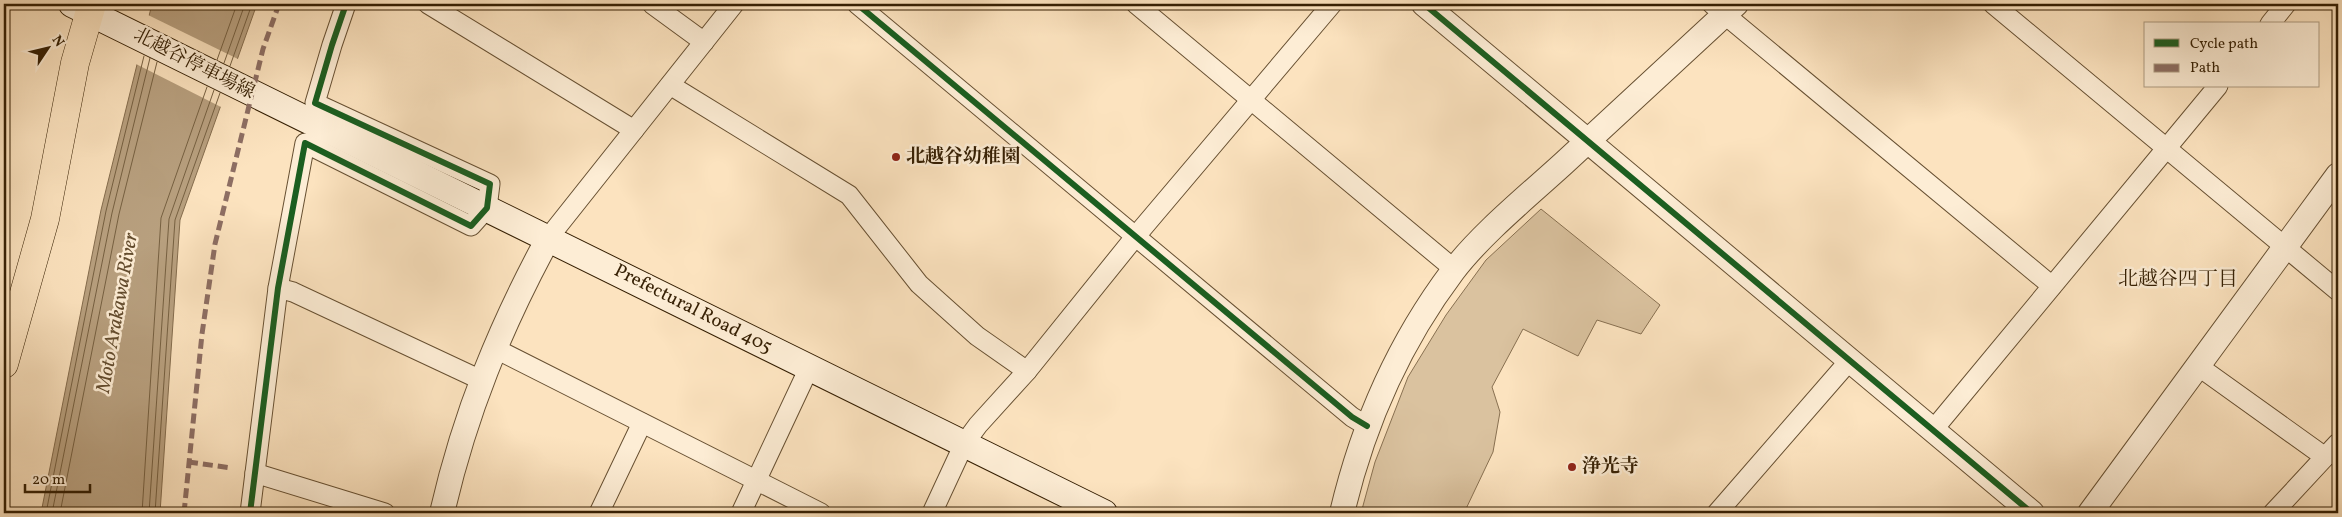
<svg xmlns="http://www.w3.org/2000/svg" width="2342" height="517" viewBox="0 0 2342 517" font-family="Vollkorn,'Noto Serif JP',serif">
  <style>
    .green { fill: #dac29f; stroke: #887051 }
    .water { fill: #b8a07f; stroke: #846c4d }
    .pier { fill: #fce3bf }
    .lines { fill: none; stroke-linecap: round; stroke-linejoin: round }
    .shore { stroke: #766041; stroke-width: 1 }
    .minor-casing { stroke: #675032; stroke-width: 21 }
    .tertiary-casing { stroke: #675032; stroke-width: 26 }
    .secondary-casing { stroke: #351f03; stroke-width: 28 }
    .primary-casing { stroke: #351f03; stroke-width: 29 }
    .minor { stroke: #fdedd5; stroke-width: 19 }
    .tertiary { stroke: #fdedd5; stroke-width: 24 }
    .secondary { stroke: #fdedd5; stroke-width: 26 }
    .primary { stroke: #fce3bf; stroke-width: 28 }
    .quiet { stroke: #8d6e63; stroke-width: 5; stroke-dasharray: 10 5; stroke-linecap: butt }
    .cycleway-casing { stroke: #fdedd5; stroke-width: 9 }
    .cycleway { stroke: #1b5e20; stroke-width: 6 }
    .poi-dot { fill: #8f2418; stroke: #fdedd5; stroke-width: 2 }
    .labels { text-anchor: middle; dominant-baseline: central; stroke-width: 5; stroke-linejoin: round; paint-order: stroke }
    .street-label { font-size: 19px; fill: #351f03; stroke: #fdedd5 }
    .poi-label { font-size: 19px; font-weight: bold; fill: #351f03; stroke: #fdedd5; text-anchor: start }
    .neighbourhood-label { font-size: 20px; fill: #351f03; stroke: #fdedd5 }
    .water-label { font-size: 20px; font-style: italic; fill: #634c2e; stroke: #fdedd5 }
  </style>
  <rect width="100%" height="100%" fill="#fce3bf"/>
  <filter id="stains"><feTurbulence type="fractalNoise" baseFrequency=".004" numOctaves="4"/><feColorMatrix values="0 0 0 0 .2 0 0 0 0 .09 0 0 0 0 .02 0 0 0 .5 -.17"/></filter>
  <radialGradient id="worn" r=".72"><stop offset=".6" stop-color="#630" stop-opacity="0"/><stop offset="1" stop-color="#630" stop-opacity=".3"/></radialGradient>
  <path class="green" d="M1541,209L1660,305L1641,334L1597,320L1578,356L1523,329L1492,387L1500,412L1493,452L1464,513H1361L1375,462L1408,377L1446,315L1486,260Z"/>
  <path class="water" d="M152,4H257L180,220L160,513H41L101,210Z"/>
  <path class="pier" d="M146,14L240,60L223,108L134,63Z"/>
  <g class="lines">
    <g class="shore">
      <path d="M217,60L237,4"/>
      <path d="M224,63L245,4"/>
      <path d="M230,66L252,4"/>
      <path d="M46,513L106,211L144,56"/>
      <path d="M52,513L112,213L150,58"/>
      <path d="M60,513L119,214L157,62"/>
      <path d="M142,513L161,218L207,87"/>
      <path d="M149,513L169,219L214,90"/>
      <path d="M155,513L175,220L220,93"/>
    </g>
    <defs>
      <g id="minor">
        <path d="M428,4L634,130"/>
        <path d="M652,4L704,42"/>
        <path d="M857,4L1352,417L1367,426"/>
        <path d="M1136,4L1454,269"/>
        <path d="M1712,4L2052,286"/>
        <path d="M1993,4L2338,291"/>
        <path d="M2270,24L2286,4"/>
        <path d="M670,85L849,195L919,284L977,336L1027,371"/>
        <path d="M549,237L734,4"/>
        <path d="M278,288L293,292L481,380"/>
        <path d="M494,348L821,513"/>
        <path d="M2198,366L2325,457"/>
        <path d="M1933,430L2218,86"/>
        <path d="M255,473L385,513"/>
        <path d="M250,513L278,288L305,143L471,226L487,208L490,184L315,103L332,45L346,4"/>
        <path d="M599,513L642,423"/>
        <path d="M741,513L809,368"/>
        <path d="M932,513L964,444L978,425L1027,371L1135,237L1332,4"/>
        <path d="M1717,513L1850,360"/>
        <path d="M2273,513L2338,443"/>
      </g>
      <g id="tertiary">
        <path d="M1424,4L2032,513"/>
        <path d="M442,513C465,413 500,327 549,237"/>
        <path d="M1342,513C1363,424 1398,344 1453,271C1481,234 1529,195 1564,163C1621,110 1678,57 1736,4"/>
        <path d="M2090,513L2338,175"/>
      </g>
      <path id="secondary" d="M72,4L1104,513"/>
      <path id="primary" d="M4,364L45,219L75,63L92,4"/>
    </defs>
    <use href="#minor" class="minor-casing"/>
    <use href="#tertiary" class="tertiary-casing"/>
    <use href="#secondary" class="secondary-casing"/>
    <use href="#primary" class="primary-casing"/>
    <use href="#minor" class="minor"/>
    <use href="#tertiary" class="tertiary"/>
    <use href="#secondary" class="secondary"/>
    <use href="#primary" class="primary"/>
    <g class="quiet">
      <path d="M188,462L232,468"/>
      <path d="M184,513L202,334L215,244L263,49L279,4"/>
    </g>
    <defs>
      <g id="cycleway">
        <path d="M857,4L1352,417L1367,426"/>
        <path d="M1424,4L2032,513"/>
        <path d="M250,513L278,288L305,143L471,226L487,208L490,184L315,103L332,45L346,4"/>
      </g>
    </defs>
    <use href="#cycleway" class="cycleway-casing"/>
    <use href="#cycleway" class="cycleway"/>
  </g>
  <g class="poi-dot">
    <circle cx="896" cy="157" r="5"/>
    <circle cx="1572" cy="467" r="5"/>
  </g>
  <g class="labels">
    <g class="street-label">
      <text transform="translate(194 64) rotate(27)">北越谷停車場線</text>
      <text transform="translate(693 309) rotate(27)">Prefectural Road 405</text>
    </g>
    <g class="poi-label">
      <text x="906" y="157">北越谷幼稚園</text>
      <text x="1582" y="467">浄光寺</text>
    </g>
    <g class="neighbourhood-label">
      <text x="2178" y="280">北越谷四丁目</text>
    </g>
    <g class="water-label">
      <text transform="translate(118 313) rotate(-80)">Moto Arakawa River</text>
    </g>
  </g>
  <rect width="2342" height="517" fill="none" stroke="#fce3bf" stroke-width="20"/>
  <rect x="5" y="5" width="2332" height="507" fill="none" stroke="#351f03" stroke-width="2.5"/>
  <rect x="10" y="10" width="2322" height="497" fill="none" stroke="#351f03"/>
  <rect x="2144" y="22" width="175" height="65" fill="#fdedd5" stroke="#ad9b81"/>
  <rect x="2154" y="39" width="25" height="8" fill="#1b5e20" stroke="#ad9b81"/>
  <text x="2190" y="48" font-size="15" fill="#351f03">Cycle path</text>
  <rect x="2154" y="64" width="25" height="8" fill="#8d6e63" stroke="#ad9b81"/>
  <text x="2190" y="72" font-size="15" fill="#351f03">Path</text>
  <g transform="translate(48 48) rotate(55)" stroke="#fdedd5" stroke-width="4" paint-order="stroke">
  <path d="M0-4L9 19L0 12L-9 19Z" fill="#351f03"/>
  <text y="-8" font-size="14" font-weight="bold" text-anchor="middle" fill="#351f03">N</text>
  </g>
  <path d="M25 484v8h65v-8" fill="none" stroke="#351f03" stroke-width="2.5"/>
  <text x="32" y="484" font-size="15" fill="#351f03" stroke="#fdedd5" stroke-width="4" paint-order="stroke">20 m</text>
  <rect width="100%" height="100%" filter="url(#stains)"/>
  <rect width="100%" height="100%" fill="url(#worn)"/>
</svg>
